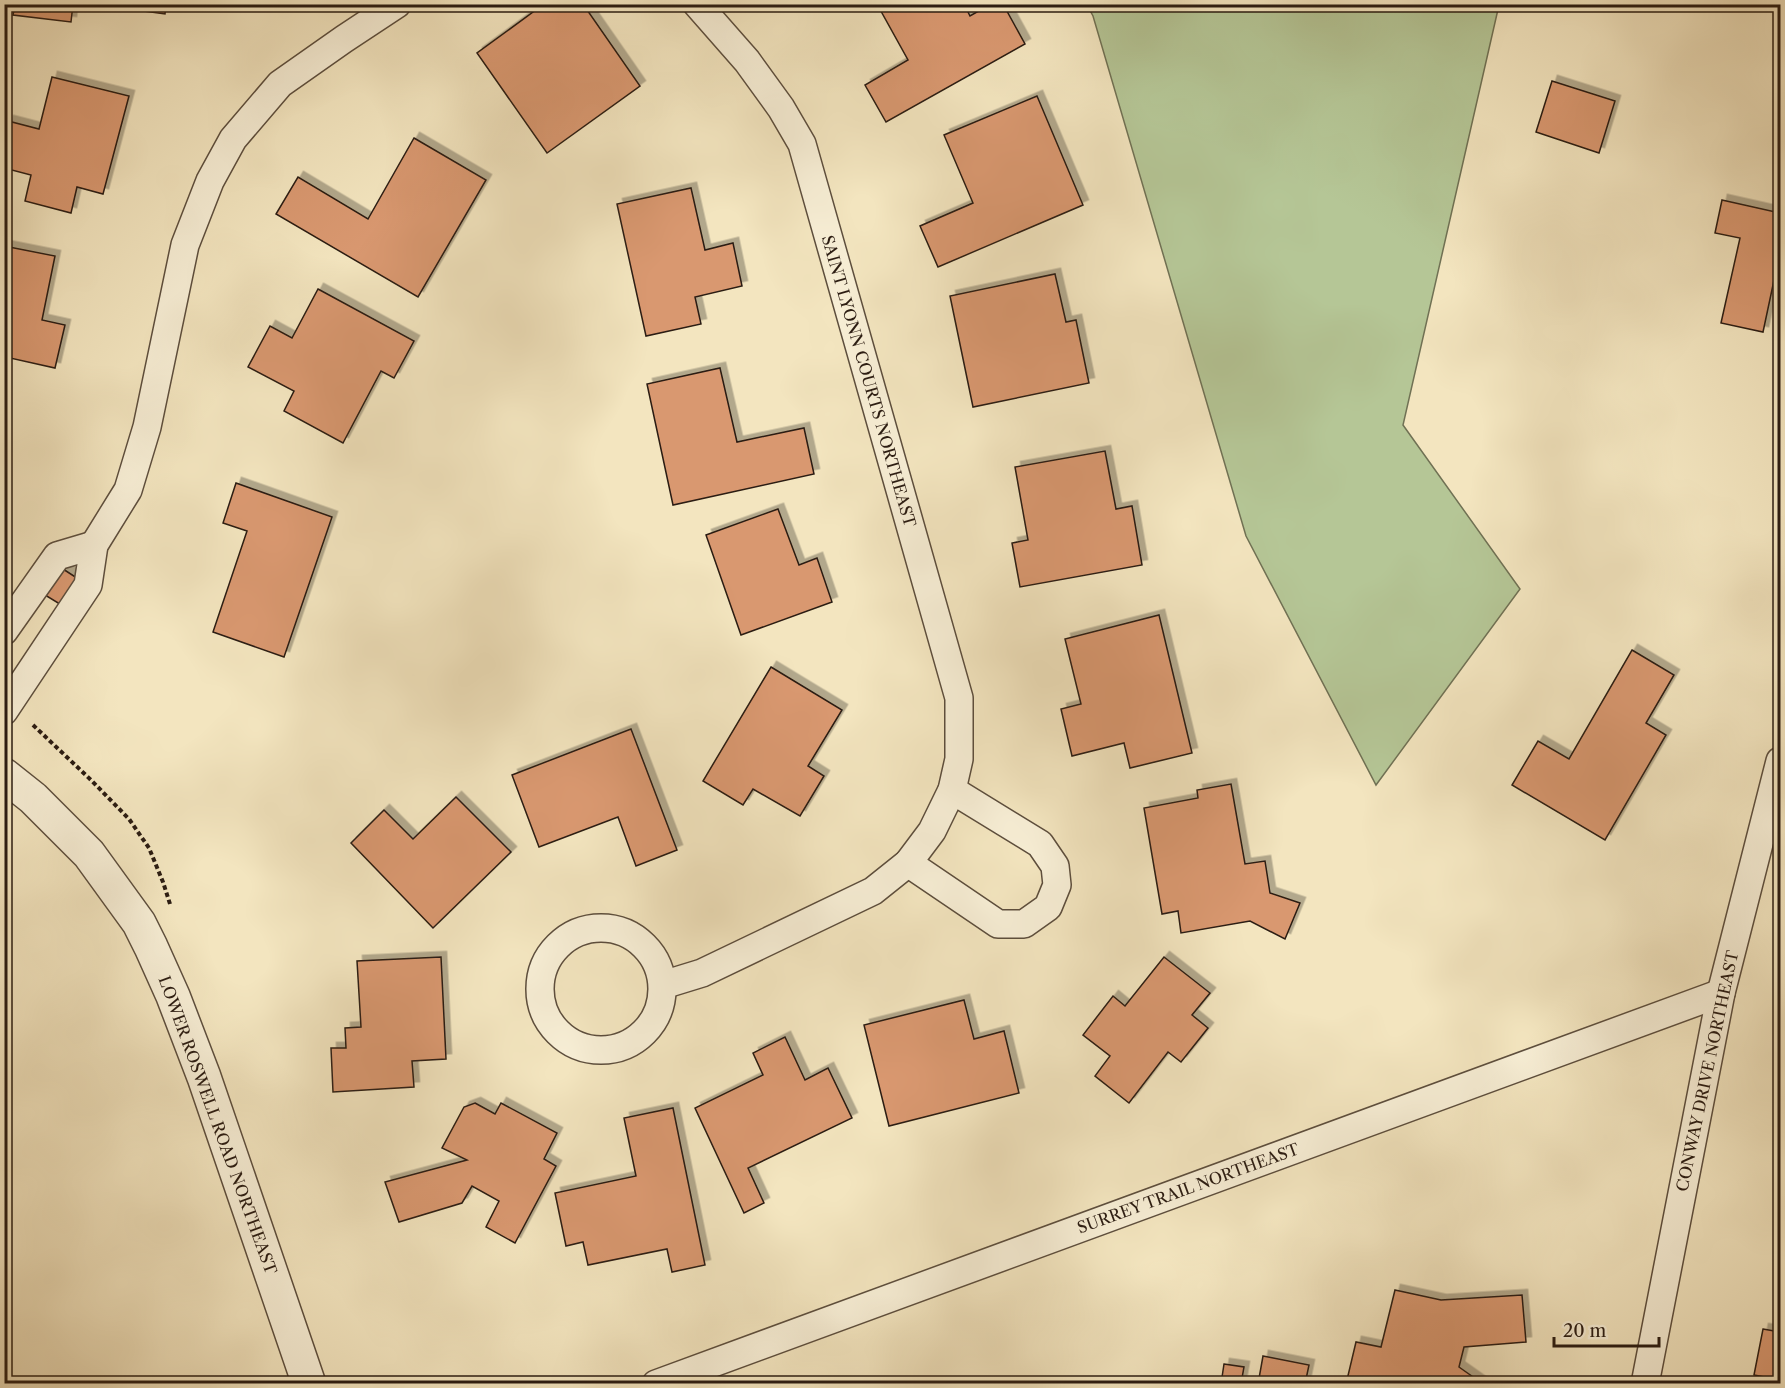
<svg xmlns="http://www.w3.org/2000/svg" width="1785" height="1388" viewBox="0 0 1785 1388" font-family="'Libre Caslon Text',serif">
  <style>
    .green { fill: #b5c696; stroke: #707154; stroke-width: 1.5 }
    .building { fill: #d9986f; stroke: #2b1c12; stroke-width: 1.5; filter: url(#shadow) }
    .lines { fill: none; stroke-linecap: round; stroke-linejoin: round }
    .minor-casing { stroke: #5d4e3d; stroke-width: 30 }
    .tertiary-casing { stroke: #5d4e3d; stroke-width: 36 }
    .path { stroke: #2b1c12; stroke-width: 4; stroke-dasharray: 4.5 3; stroke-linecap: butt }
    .minor { stroke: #f7eed5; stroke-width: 27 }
    .tertiary { stroke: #f7eed5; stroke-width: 33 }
    .labels { text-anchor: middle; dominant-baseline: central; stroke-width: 4.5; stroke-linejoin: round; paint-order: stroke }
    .street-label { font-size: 16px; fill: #2b1c12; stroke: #f7eed5 }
  </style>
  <defs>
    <filter id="shadow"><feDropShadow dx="5.5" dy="-5.5" stdDeviation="0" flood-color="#0004"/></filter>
  </defs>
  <rect width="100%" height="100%" fill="#f3e5bf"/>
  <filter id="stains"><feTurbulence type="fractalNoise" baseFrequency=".00333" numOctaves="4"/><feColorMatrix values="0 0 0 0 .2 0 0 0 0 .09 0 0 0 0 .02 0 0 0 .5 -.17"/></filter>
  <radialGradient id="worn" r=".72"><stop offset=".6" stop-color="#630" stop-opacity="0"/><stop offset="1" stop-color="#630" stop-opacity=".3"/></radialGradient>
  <path class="green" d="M1087,5H1499L1403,425L1520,589L1376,785L1246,536L1093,16Z"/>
  <g class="building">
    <path d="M15,4H73L71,22L13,15Z"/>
    <path d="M92,4H166L165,14Z"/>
    <path d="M544,4H583L640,86L547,153L477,53Z"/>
    <path d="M877,4H964L970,16L991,4H1003L1025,44L886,122L865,85L908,60Z"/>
    <path d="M52,77L129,96L103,194L77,187L71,213L25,201L31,175L4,168V137L8,121L39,129Z"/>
    <path d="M1552,81L1615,101L1599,153L1536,132Z"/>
    <path d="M1037,96L1083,205L938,267L920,226L973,203L944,135Z"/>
    <path d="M414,138L486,180L418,297L276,214L298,177L368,219Z"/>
    <path d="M691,188L705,250L733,243L742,286L695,297L701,324L646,336L617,204Z"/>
    <path d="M1722,200L1780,213V267L1777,266L1763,332L1721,323L1740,238L1715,233Z"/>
    <path d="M4,246L55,256L42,320L65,325L55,368L6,357L4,362Z"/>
    <path d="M1055,274L1066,322L1076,320L1089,383L973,407L950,296Z"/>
    <path d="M318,289L414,341L394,378L381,371L343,443L284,411L294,391L248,367L270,326L292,338Z"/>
    <path d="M720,368L737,442L804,428L814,474L673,505L647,384Z"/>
    <path d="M1105,451L1116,509L1132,506L1142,565L1020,587L1012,543L1028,540L1015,467Z"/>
    <path d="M236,483L332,517L284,657L213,632L247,531L223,523Z"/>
    <path d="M778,509L799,565L817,558L832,602L741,635L706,535Z"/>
    <path d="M63,569L80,580L63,606L45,595Z"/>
    <path d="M1159,615L1192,753L1130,768L1124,743L1072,756L1061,709L1081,704L1065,639Z"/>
    <path d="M1632,650L1674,675L1646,723L1666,735L1605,840L1512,785L1538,741L1569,759Z"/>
    <path d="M771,667L842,710L808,766L824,776L800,816L753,789L743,805L703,781Z"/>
    <path d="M631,729L677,850L636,866L618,817L539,847L512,775Z"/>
    <path d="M1231,784L1245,864L1265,861L1270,893L1300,903L1285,939L1250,921L1181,933L1178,911L1162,914L1144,808L1198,798L1197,790Z"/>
    <path d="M456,797L511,852L433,928L351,843L384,810L413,839Z"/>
    <path d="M441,957L446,1059L412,1061L414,1087L333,1092L331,1048H346L345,1028L361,1027L357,961Z"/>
    <path d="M1164,957L1210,993L1192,1015L1208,1028L1181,1062L1168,1052L1129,1103L1095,1076L1110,1056L1083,1035L1113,996L1125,1006Z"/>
    <path d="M964,1000L974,1039L1004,1031L1019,1093L889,1126L864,1025Z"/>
    <path d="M785,1037L805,1080L828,1068L852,1118L748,1168L764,1203L744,1213L695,1108L763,1075L753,1053Z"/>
    <path d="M475,1103L495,1114L501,1103L557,1133L544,1159L556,1166L515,1243L486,1227L499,1201L472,1186L462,1203L399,1222L385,1182L467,1160L442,1148L464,1107Z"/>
    <path d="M673,1108L705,1265L672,1272L667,1249L588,1265L583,1242L566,1246L555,1193L636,1176L624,1118Z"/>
    <path d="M1395,1290L1441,1300L1522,1295L1526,1342L1464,1347L1459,1367L1483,1384H1346L1356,1342L1381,1347Z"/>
    <path d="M1763,1329L1780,1332V1380L1754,1375Z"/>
    <path d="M1263,1356L1309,1365L1305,1384H1258Z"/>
    <path d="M1224,1364L1244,1367L1241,1384H1221Z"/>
  </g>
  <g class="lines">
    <defs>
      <g id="minor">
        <path d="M4,631L57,556L94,545"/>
        <path d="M4,711L88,585L94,545L128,490L147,427L185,245L210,181L233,139L280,84L344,39L397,4"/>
        <path d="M908,863L998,924H1024L1048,907L1057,885L1055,866L1040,844L952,790"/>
        <circle cx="601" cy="989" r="61"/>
        <path d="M663,985L702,973L873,891L908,863L932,831L952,790L959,759V698L802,144L781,108L747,61L697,4"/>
        <path d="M656,1384L1721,993"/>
        <path d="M1645,1384L1721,993L1780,761"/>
      </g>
      <path id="tertiary" d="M4,775L33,798L89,854L139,923L151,947L173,996L204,1077L309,1384"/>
    </defs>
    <use href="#minor" class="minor-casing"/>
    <use href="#tertiary" class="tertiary-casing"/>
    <path class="path" d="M33,725L91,780L129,819L149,848L163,882L170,904"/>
    <use href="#minor" class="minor"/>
    <use href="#tertiary" class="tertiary"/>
  </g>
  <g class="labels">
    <g class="street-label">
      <text transform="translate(869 381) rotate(74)">SAINT LYONN COURTS NORTHEAST</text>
      <text transform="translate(1707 1071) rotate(-78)">CONWAY DRIVE NORTHEAST</text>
      <text transform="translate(218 1125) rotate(70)">LOWER ROSWELL ROAD NORTHEAST</text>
      <text transform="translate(1188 1188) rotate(-20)">SURREY TRAIL NORTHEAST</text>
    </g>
  </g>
  <rect width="1785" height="1388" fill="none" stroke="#f3e5bf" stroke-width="24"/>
  <rect x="6" y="6" width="1773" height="1376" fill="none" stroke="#2b1c12" stroke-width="3"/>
  <rect x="12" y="12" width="1761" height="1364" fill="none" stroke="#2b1c12" stroke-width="1.5"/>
  <path d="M1554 1337v9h105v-9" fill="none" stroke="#2b1c12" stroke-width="3"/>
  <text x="1563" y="1337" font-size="18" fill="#2b1c12" stroke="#f7eed5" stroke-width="4.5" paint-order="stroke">20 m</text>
  <rect width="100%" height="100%" filter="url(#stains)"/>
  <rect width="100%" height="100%" fill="url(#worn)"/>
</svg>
